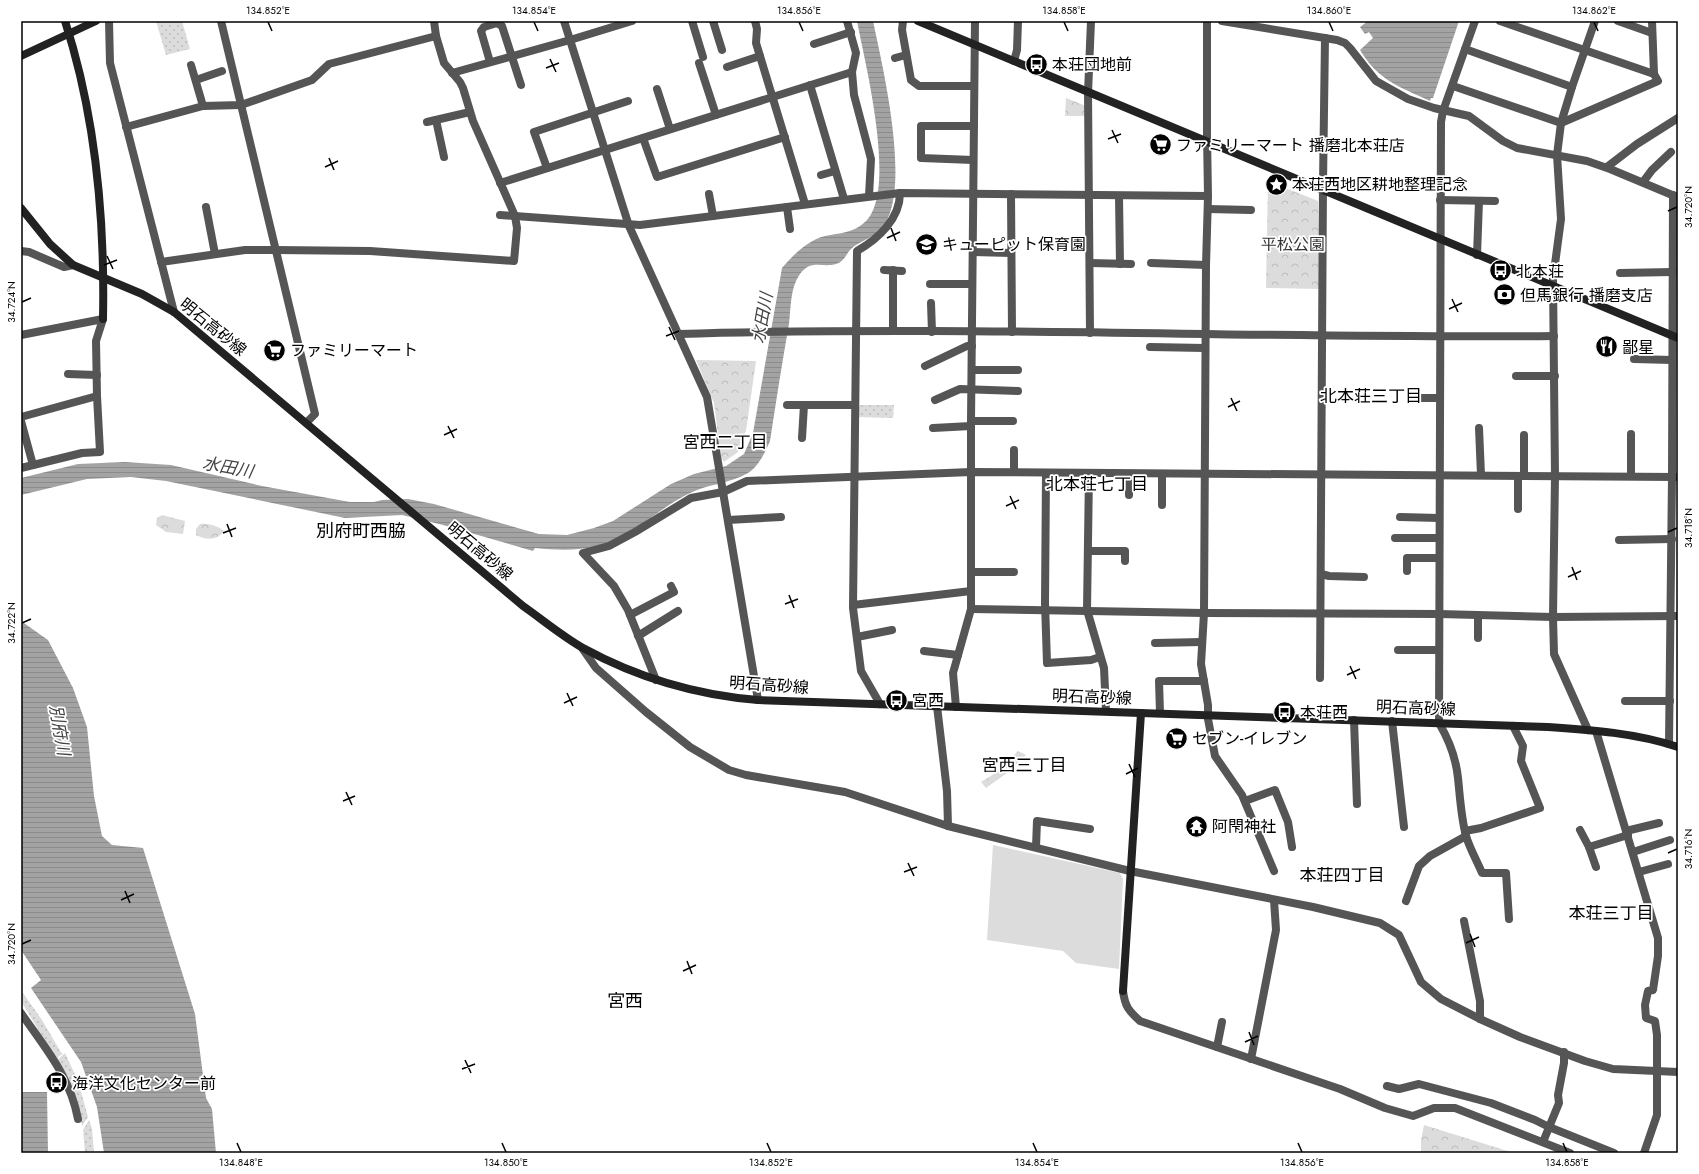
<svg xmlns="http://www.w3.org/2000/svg" width="1699" height="1174" viewBox="0 0 1699 1174" font-family="Jost,'Noto Sans JP',sans-serif">
  <style>
    .grass { fill: url(#grass-dots) }
    .forest { fill: url(#forest-crowns) }
    .pitch { fill: #dcdcdc }
    .water { fill: url(#water-rules) }
    .lines { fill: none; stroke-linecap: round; stroke-linejoin: round }
    .street { stroke: #555; stroke-width: 8 }
    .secondary { stroke: #222; stroke-width: 8 }
    .ticks { fill: none; stroke: #000; stroke-width: 1.5 }
    .labels { text-anchor: middle; dominant-baseline: central; stroke-width: 3.5; stroke-linejoin: round; paint-order: stroke }
    .poi-label { font-size: 16px; fill: #000; stroke: #fff; text-anchor: start }
    .park-label { font-size: 16px; fill: #333; stroke: #fff }
    .street-label { font-size: 16px; fill: #000; stroke: #fff }
    .water-label { font-size: 17px; font-style: italic; fill: #444; stroke: #fff }
    .neighbourhood-label { font-size: 17px; fill: #000; stroke: #fff }
    .quarter-label { font-size: 18px; fill: #000; stroke: #fff }
    .neatline { fill: none; stroke: #000; stroke-width: 1.5 }
    .ticks-label { font-size: 10px; text-anchor: middle; fill: #000 }
  </style>
  <defs>
    <pattern id="grass-dots" width="8" height="8" patternUnits="userSpaceOnUse"><rect width="8" height="8" fill="#dcdcdc"/><path d="M2 2h.1M6 6h.1" fill="none" stroke="#bbb" stroke-width="1.8" stroke-linecap="round"/></pattern>
    <pattern id="forest-crowns" width="20" height="18" patternUnits="userSpaceOnUse"><rect width="20" height="18" fill="#dcdcdc"/><path d="M2 6a3 3 0 1 1 6 0M12 15a3 3 0 1 1 6 0" fill="none" stroke="#bbb"/></pattern>
    <pattern id="water-rules" width="6" height="5" patternUnits="userSpaceOnUse"><rect width="6" height="5" fill="#a3a3a3"/><path d="M0 2.5h6" fill="none" stroke="#8b8b8b"/></pattern>
  </defs>
  <rect width="100%" height="100%" fill="#fff"/>
  <g class="grass">
    <path d="M156,21H182L190,49L166,55Z"/>
    <path d="M858,405H894L893,418L858,417Z"/>
    <path d="M21,990L42,1020L62,1054L56,1059L21,1001Z"/>
    <path d="M65,1053L78,1081L88,1117L82,1126C78,1099 71,1082 57,1060Z"/>
    <path d="M89,1120L92,1128L94,1153H85L83,1130Z"/>
  </g>
  <g class="forest">
    <path d="M1066,98L1086,106L1085,116H1065Z"/>
    <path d="M1268,181L1318,201L1320,289L1266,288Z"/>
    <path d="M696,360L756,361L746,431L741,441L738,452L724,462L721,457L714,403Z"/>
    <path d="M162,515L185,521L183,534L166,532L156,525L157,518Z"/>
    <path d="M200,524C208,523 218,526 224,531C217,541 206,540 196,535V529Z"/>
    <path d="M1018,751L1026,755L1007,773L986,788L981,782L997,772Z"/>
    <path d="M1424,1125L1514,1153H1421V1140Z"/>
  </g>
  <path class="pitch" d="M993,845L1120,873L1123,879L1119,969L1076,963L1063,951L987,940Z"/>
  <g class="water">
    <path d="M857,21H873C882,64 915,199 879,231C871,239 859,241 851,249C846,254 844,262 836,264C823,268 811,259 800,274C790,288 791,307 789,324C782,363 776,402 770,441C765,452 759,466 748,473C729,484 707,484 688,494C659,508 629,539 598,546C575,551 558,550 535,548L533,551L443,525L402,515L345,518L166,481L131,477L87,479L21,495V478L78,464L125,462L171,465L262,486L350,502H374L382,500L408,499L434,504L539,534L567,535L594,528L613,521L671,484L694,474L726,466L744,454L753,433L782,268C793,255 808,240 825,236C840,233 853,233 865,222C898,192 865,63 857,21Z"/>
    <path d="M1368,21H1459L1433,98H1431L1430,101C1398,86 1379,81 1360,50L1373,38L1369,32L1365,34L1360,27Z"/>
    <path d="M21,621L48,640L73,688L87,727L94,796L102,836L112,845L143,848L195,1014L206,1098L212,1109L216,1153H104L97,1107L81,1062L31,988L41,980L21,950Z"/>
    <path d="M21,1092H47L48,1153H21Z"/>
  </g>
  <g class="lines">
    <g class="street">
      <path d="M109,21L110,63L174,312"/>
      <path d="M221,21L315,414L306,423"/>
      <path d="M564,21L629,226L707,397L758,700"/>
      <path d="M692,21L703,57"/>
      <path d="M713,21L722,50"/>
      <path d="M755,21L757,29L756,43L805,204"/>
      <path d="M847,21L856,53L852,72L854,95L871,159L869,196"/>
      <path d="M903,21L902,30L911,80L919,86H974"/>
      <path d="M1207,21V136L1208,196L1206,265L1204,613L1201,664L1208,705V719L1215,756L1242,795L1274,871"/>
      <path d="M1222,21L1337,40L1345,43L1350,48L1376,81L1408,99L1434,108L1469,116L1503,141L1517,148L1587,161L1610,169L1677,197"/>
      <path d="M1475,21L1443,111L1441,122L1439,723C1449,740 1456,758 1458,778C1460,797 1461,817 1466,836C1470,849 1477,861 1482,873H1506L1509,919"/>
      <path d="M1500,21L1654,74"/>
      <path d="M1618,21L1652,33"/>
      <path d="M814,44L851,32"/>
      <path d="M1465,49L1572,87"/>
      <path d="M895,58L906,55"/>
      <path d="M1014,61L1017,50L1018,21"/>
      <path d="M490,62L481,31L484,27L497,23L502,26L521,85"/>
      <path d="M699,63L716,115"/>
      <path d="M191,65L203,106"/>
      <path d="M727,67L760,56"/>
      <path d="M452,73L570,40L632,21"/>
      <path d="M196,80L222,71"/>
      <path d="M810,85L844,199"/>
      <path d="M1453,86L1561,123L1658,81L1654,74L1652,21"/>
      <path d="M657,89L670,129"/>
      <path d="M436,120L444,157"/>
      <path d="M427,122L470,112"/>
      <path d="M126,127L203,106L241,105L312,80L329,64L436,36"/>
      <path d="M643,138L657,177L785,137"/>
      <path d="M973,160L921,158V126H974"/>
      <path d="M1607,167L1637,144L1678,118"/>
      <path d="M547,168L534,132L628,101"/>
      <path d="M821,175L835,171"/>
      <path d="M1643,182L1652,170L1671,152"/>
      <path d="M500,183L852,72"/>
      <path d="M709,194L713,216"/>
      <path d="M1011,194L1012,332"/>
      <path d="M1119,196L1120,264"/>
      <path d="M1440,200L1495,201"/>
      <path d="M206,207L215,254"/>
      <path d="M787,207L790,229"/>
      <path d="M1208,209L1251,210"/>
      <path d="M500,215L640,225L900,193L1208,196"/>
      <path d="M21,251L29,252L64,267L73,265"/>
      <path d="M973,252L1011,253"/>
      <path d="M1477,255L1479,201"/>
      <path d="M161,262L245,250H276L370,251L514,261L517,228L515,216L473,121L463,88L460,82L444,63L436,36L434,21"/>
      <path d="M1090,263L1131,264"/>
      <path d="M1151,263L1206,265"/>
      <path d="M884,270L902,271"/>
      <path d="M1620,273L1673,272"/>
      <path d="M930,284H972"/>
      <path d="M931,303L932,332"/>
      <path d="M893,331V270"/>
      <path d="M1090,333L1088,93L1091,21"/>
      <path d="M679,334C970,325 1263,339 1554,336"/>
      <path d="M21,335L103,319L96,341L97,396L100,452L82,453L21,468"/>
      <path d="M1150,347L1205,348"/>
      <path d="M1634,359L1672,360"/>
      <path d="M925,366L967,346H972"/>
      <path d="M972,370H1018"/>
      <path d="M68,374L97,375"/>
      <path d="M1516,376H1555"/>
      <path d="M1421,398H1440"/>
      <path d="M935,400L960,389L1018,391"/>
      <path d="M787,405H855"/>
      <path d="M21,417L97,396"/>
      <path d="M21,421L33,465"/>
      <path d="M971,421H1013"/>
      <path d="M933,428L971,426"/>
      <path d="M1479,428L1481,475"/>
      <path d="M802,438L804,405"/>
      <path d="M1014,472V450"/>
      <path d="M1046,473L1045,603L1047,663L1091,660L1100,657"/>
      <path d="M1089,473L1087,610L1104,668L1106,711"/>
      <path d="M1162,474V505"/>
      <path d="M1518,476V509"/>
      <path d="M1524,476V435"/>
      <path d="M1631,476V434"/>
      <path d="M1129,495V474"/>
      <path d="M1400,517L1439,518"/>
      <path d="M728,520L781,517"/>
      <path d="M1395,538H1439"/>
      <path d="M1619,540L1672,539"/>
      <path d="M1088,551H1125V561"/>
      <path d="M1407,571V558H1439"/>
      <path d="M971,572H1014"/>
      <path d="M1321,574L1329,576L1364,577"/>
      <path d="M853,605L971,591"/>
      <path d="M971,609L1204,613L1439,614L1553,617L1678,616"/>
      <path d="M630,615L674,592L671,586"/>
      <path d="M638,636L678,611"/>
      <path d="M857,637L892,630"/>
      <path d="M1478,638V615"/>
      <path d="M1155,643L1202,642"/>
      <path d="M582,648L596,668L646,712L690,747L729,770L746,775L845,792L948,826L1130,871L1313,907L1380,923L1399,935L1421,982L1441,999L1480,1019L1520,1037L1585,1061L1613,1069L1678,1072"/>
      <path d="M1398,650H1439"/>
      <path d="M924,651L958,655"/>
      <path d="M1320,678L1323,183L1325,38"/>
      <path d="M656,680L628,610L614,586L583,553L609,546L635,532L691,498L723,492L747,481L971,472L1678,477"/>
      <path d="M1625,701H1670"/>
      <path d="M880,704L861,671L853,608L857,251C878,239 900,219 900,193"/>
      <path d="M937,706L947,791L948,826"/>
      <path d="M956,707L953,673L971,609V421L975,21"/>
      <path d="M1160,713L1159,681H1204"/>
      <path d="M1354,720L1357,804"/>
      <path d="M1392,721L1404,827"/>
      <path d="M1588,730L1554,654L1553,617L1555,476L1553,279L1561,219L1557,155L1561,123L1572,87L1595,21"/>
      <path d="M1596,731L1658,938V956L1653,990L1648,991L1645,1005L1646,1018L1655,1021L1657,1035V1115L1644,1153"/>
      <path d="M1669,744L1672,477L1673,195"/>
      <path d="M1245,801L1275,790L1288,822L1292,847"/>
      <path d="M1580,830L1589,847L1596,867"/>
      <path d="M1465,831L1481,828L1540,808L1521,761L1523,746L1513,726"/>
      <path d="M1626,831L1659,823"/>
      <path d="M1036,847L1037,821L1090,829"/>
      <path d="M1589,847L1628,835"/>
      <path d="M1633,852L1670,840"/>
      <path d="M1639,872L1668,864"/>
      <path d="M1406,901L1419,866L1430,856L1466,836"/>
      <path d="M1464,921L1480,1001V1019"/>
      <path d="M1123,991C1125,1007 1129,1011 1140,1021L1340,1089L1385,1108L1413,1116L1434,1108H1455L1570,1153"/>
      <path d="M21,1013C45,1048 70,1076 78,1119"/>
      <path d="M1217,1047L1222,1022"/>
      <path d="M1251,1059L1276,930L1274,900"/>
      <path d="M1387,1086L1399,1089L1419,1084L1491,1103L1535,1120L1549,1127L1614,1153"/>
      <path d="M1543,1142L1559,1103L1558,1095L1564,1063V1052"/>
    </g>
    <g class="secondary">
      <path d="M65,21C96,117 105,218 103,319"/>
      <path d="M918,21L1678,338"/>
      <path d="M21,56L96,21"/>
      <path d="M21,208L50,244L73,265L142,294L174,312L523,606C543,620 562,636 583,648C638,678 696,695 758,700L1548,727C1592,730 1636,733 1678,747"/>
      <path d="M1123,991L1141,713"/>
    </g>
  </g>
  <path class="ticks" d="M268,22L272,31M534,22L538,31M799,22L803,31M1064,22L1068,31M1329,22L1333,31M1594,22L1598,31M550,59L556,72M546,68L559,63M1112,130L1118,143M1108,139L1121,134M329,158L334,170M325,167L338,161M1668,211L1677,207M891,228L896,241M887,238L900,232M107,256L113,269M104,265L117,260M1452,299L1458,312M22,302L31,298M1449,309L1462,303M669,327L675,340M666,336L679,331M1231,398L1237,411M1228,407L1240,401M448,426L454,438M444,435L457,429M1010,496L1016,509M1006,506L1019,500M227,524L232,537M1668,532L1677,528M223,533L236,528M1572,567L1577,580M1568,577L1581,571M789,595L794,608M785,604L798,599M22,623L31,619M1350,666L1356,679M1347,675L1360,669M567,693L573,706M564,703L577,697M1129,764L1135,777M1126,774L1138,768M346,792L352,805M343,801L355,796M1668,853L1677,849M908,863L914,876M904,872L917,867M125,891L130,903M121,900L134,894M1470,934L1475,947M1466,943L1479,937M22,944L31,940M687,961L692,974M683,971L696,965M1249,1032L1254,1045M1245,1042L1258,1036M465,1060L471,1073M462,1069L475,1064M237,1143L241,1152M502,1143L506,1152M767,1143L771,1152M1033,1143L1037,1152M1298,1143L1302,1152M1563,1143L1567,1152"/>
  <defs>
    <symbol id="bus-disc" viewBox="-11 -11 22 22"><circle r="9.5" fill="#000" stroke="#fff"/><path d="M-5-6H5V4H4V6H2V4H-2V6H-4V4H-5ZM-3.5-4V0h7V-4ZM-3.5 1.2v1.5H-2V1.2ZM2 1.2v1.5H3.5V1.2Z" fill="#fff"/></symbol>
    <symbol id="supermarket-disc" viewBox="-11 -11 22 22"><circle r="9.5" fill="#000" stroke="#fff"/><path d="M-6-5.5h2.5l.6 2H6L4.5 2H-2.5L-4.4-4H-6ZM-1.5 3.2a1.3 1.3 0 1 0 .1 0ZM3 3.2a1.3 1.3 0 1 0 .1 0Z" fill="#fff"/></symbol>
    <symbol id="sight-disc" viewBox="-11 -11 22 22"><circle r="9.5" fill="#000" stroke="#fff"/><path d="M0-6L1.8-2.2L6-1.7L2.9 1.2L3.7 5.4L0 3.3L-3.7 5.4L-2.9 1.2L-6-1.7L-1.8-2.2Z" fill="#fff"/></symbol>
    <symbol id="school-disc" viewBox="-11 -11 22 22"><circle r="9.5" fill="#000" stroke="#fff"/><path d="M0-5L7-2L0 1L-7-2ZM-4 1L0 2.5L4 1V4Q0 6-4 4Z" fill="#fff"/></symbol>
    <symbol id="bank-disc" viewBox="-11 -11 22 22"><circle r="9.5" fill="#000" stroke="#fff"/><path d="M-6-4H6V4H-6ZM0-2.3a2.3 2.3 0 1 0 0 4.6a2.3 2.3 0 1 0 0-4.6Z" fill="#fff"/></symbol>
    <symbol id="restaurant-disc" viewBox="-11 -11 22 22"><circle r="9.5" fill="#000" stroke="#fff"/><path d="M-5-6h1v4h1v-4h1v4h1v-4h1v5L-1.5 .5V6h-2V.5L-5-1ZM5-6V6H3V1.5H1.5Q1.5-4 5-6Z" fill="#fff"/></symbol>
    <symbol id="temple-disc" viewBox="-11 -11 22 22"><circle r="9.5" fill="#000" stroke="#fff"/><path d="M0-6L5-2H3V0L6.5 2.5H4V6H1.5V3h-3V6H-4V2.5H-6.5L-3 0V-2H-5Z" fill="#fff"/></symbol>
  </defs>
  <g fill-rule="evenodd">
    <use href="#bus-disc" x="1024" y="52" width="25" height="25"/>
    <use href="#supermarket-disc" x="1148" y="132" width="25" height="25"/>
    <use href="#sight-disc" x="1264" y="172" width="25" height="25"/>
    <use href="#school-disc" x="914" y="232" width="25" height="25"/>
    <use href="#bus-disc" x="1488" y="258" width="25" height="25"/>
    <use href="#bank-disc" x="1492" y="282" width="25" height="25"/>
    <use href="#restaurant-disc" x="1594" y="334" width="25" height="25"/>
    <use href="#supermarket-disc" x="262" y="338" width="25" height="25"/>
    <use href="#bus-disc" x="884" y="688" width="25" height="25"/>
    <use href="#bus-disc" x="1272" y="700" width="25" height="25"/>
    <use href="#supermarket-disc" x="1164" y="726" width="25" height="25"/>
    <use href="#temple-disc" x="1184" y="814" width="25" height="25"/>
    <use href="#bus-disc" x="44" y="1070" width="25" height="25"/>
  </g>
  <g class="labels">
    <g class="poi-label">
      <text x="1052" y="64">本荘団地前</text>
      <text x="1176" y="145">ファミリーマート 播磨北本荘店</text>
      <text x="1292" y="184">本荘西地区耕地整理記念</text>
      <text x="942" y="244">キューピット保育園</text>
      <text x="1516" y="271">北本荘</text>
      <text x="1520" y="295">但馬銀行 播磨支店</text>
      <text x="1622" y="347">鄙星</text>
      <text x="290" y="350">ファミリーマート</text>
      <text x="912" y="700">宮西</text>
      <text x="1300" y="712">本荘西</text>
      <text x="1192" y="738">セブン-イレブン</text>
      <text x="1212" y="826">阿閇神社</text>
      <text x="72" y="1083">海洋文化センター前</text>
    </g>
    <g class="park-label">
      <text x="1293" y="244">平松公園</text>
    </g>
    <g class="street-label">
      <text transform="translate(213 327) rotate(39)">明石高砂線</text>
      <text transform="translate(480 551) rotate(40)">明石高砂線</text>
      <text transform="translate(769 685) rotate(4)">明石高砂線</text>
      <text transform="translate(1092 697) rotate(2)">明石高砂線</text>
      <text transform="translate(1416 708) rotate(2)">明石高砂線</text>
    </g>
    <g class="water-label">
      <text transform="translate(762 318) rotate(-80)">水田川</text>
      <text transform="translate(228 467) rotate(10)">水田川</text>
      <text transform="translate(60 730) rotate(80)">別府川</text>
    </g>
    <g class="neighbourhood-label">
      <text x="1371" y="396">北本荘三丁目</text>
      <text x="725" y="442">宮西二丁目</text>
      <text x="1097" y="484">北本荘七丁目</text>
      <text x="1024" y="765">宮西三丁目</text>
      <text x="1342" y="875">本荘四丁目</text>
      <text x="1611" y="913">本荘三丁目</text>
    </g>
    <g class="quarter-label">
      <text x="361" y="531">別府町西脇</text>
      <text x="625" y="1001">宮西</text>
    </g>
  </g>
  <rect width="1699" height="1174" fill="none" stroke="#ffffff" stroke-width="44"/>
  <rect x="22" y="22" width="1655" height="1130" class="neatline"/>
  <g class="ticks-label">
    <text x="268" y="14">134.852°E</text>
    <text x="534" y="14">134.854°E</text>
    <text x="799" y="14">134.856°E</text>
    <text x="1064" y="14">134.858°E</text>
    <text x="1329" y="14">134.860°E</text>
    <text x="1594" y="14">134.862°E</text>
    <text transform="translate(1688 207) rotate(-90)" y="4">34.720°N</text>
    <text transform="translate(11 302) rotate(-90)" y="4">34.724°N</text>
    <text transform="translate(1688 528) rotate(-90)" y="4">34.718°N</text>
    <text transform="translate(11 623) rotate(-90)" y="4">34.722°N</text>
    <text transform="translate(1688 849) rotate(-90)" y="4">34.716°N</text>
    <text transform="translate(11 944) rotate(-90)" y="4">34.720°N</text>
    <text x="241" y="1166">134.848°E</text>
    <text x="506" y="1166">134.850°E</text>
    <text x="771" y="1166">134.852°E</text>
    <text x="1037" y="1166">134.854°E</text>
    <text x="1302" y="1166">134.856°E</text>
    <text x="1567" y="1166">134.858°E</text>
  </g>
</svg>
